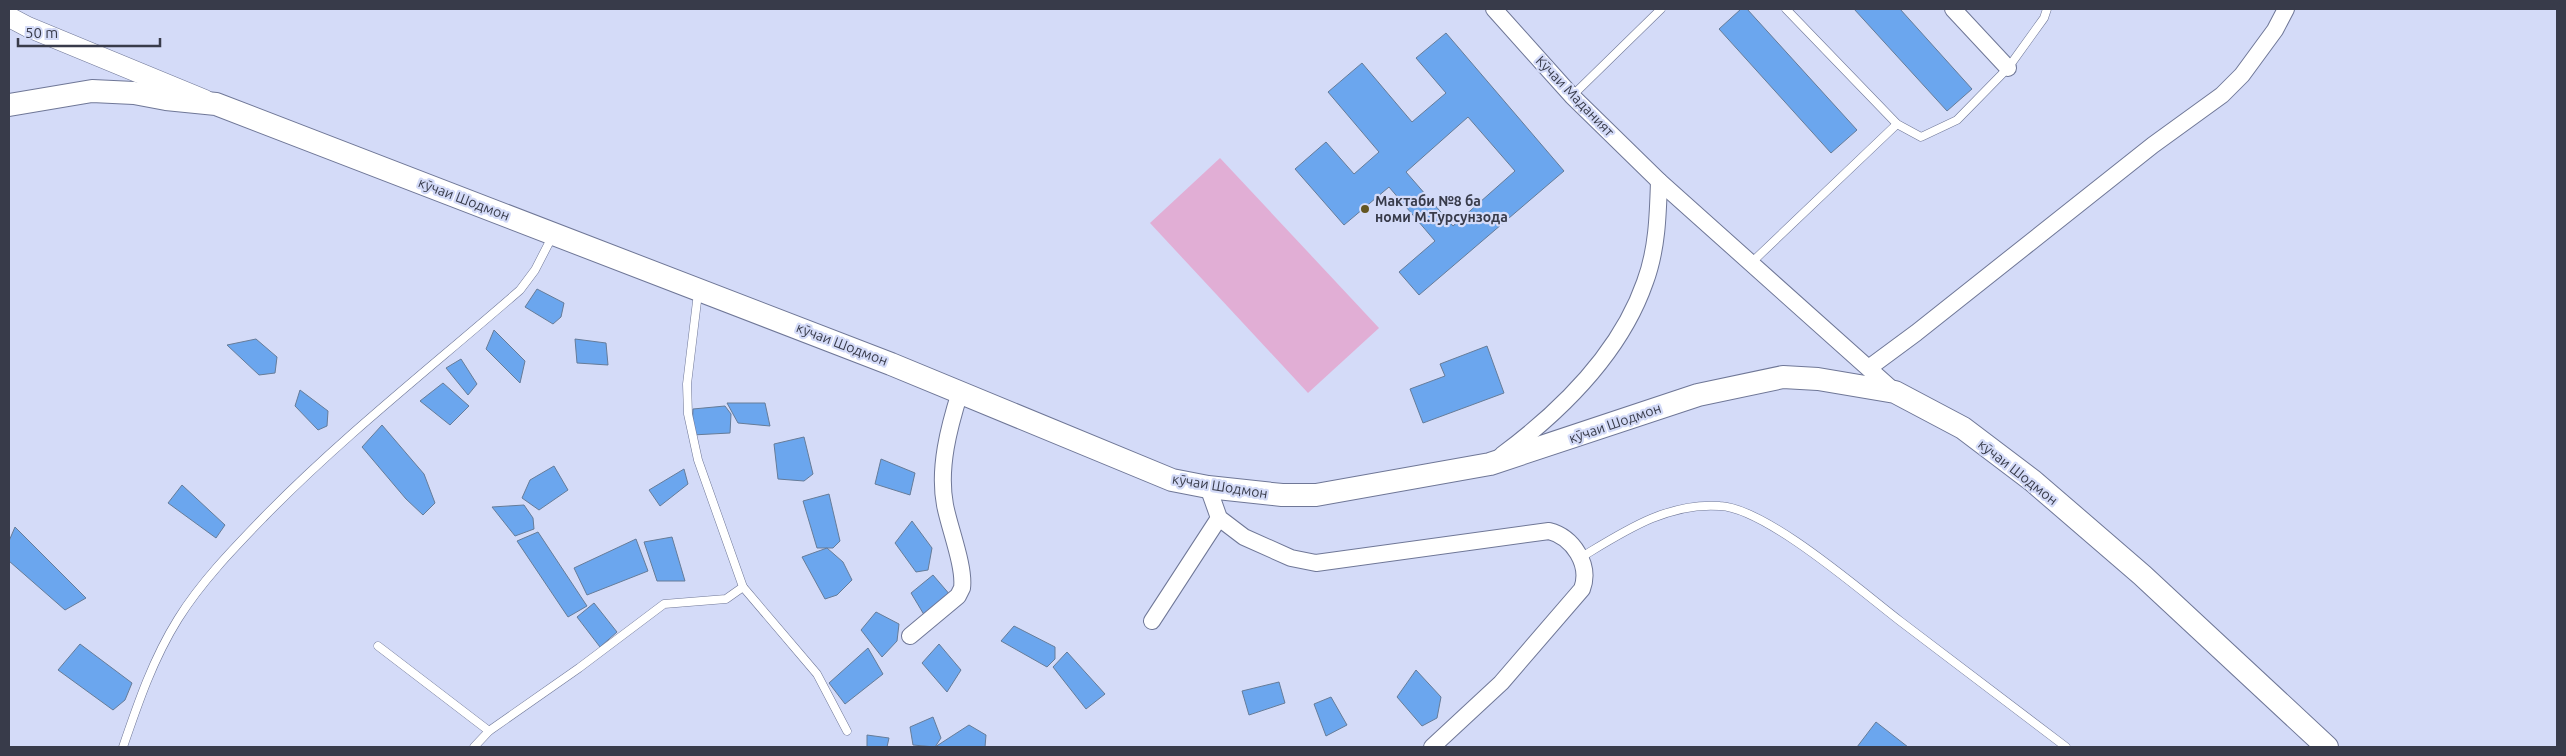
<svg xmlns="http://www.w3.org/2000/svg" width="2566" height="756" viewBox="0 0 2566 756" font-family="Ubuntu,sans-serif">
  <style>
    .green { fill: #e1aed5 }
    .building { fill: #6ba6ee; stroke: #667c99; fill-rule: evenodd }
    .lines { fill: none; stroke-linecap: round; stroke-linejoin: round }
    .service-casing { stroke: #6f7797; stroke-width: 9 }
    .minor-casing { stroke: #6f7797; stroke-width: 18 }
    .tertiary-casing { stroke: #6f7797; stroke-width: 21 }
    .secondary-casing { stroke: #6f7797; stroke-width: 24 }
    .service { stroke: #fff; stroke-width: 8 }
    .minor { stroke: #fff; stroke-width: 16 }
    .tertiary { stroke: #fff; stroke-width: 20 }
    .secondary { stroke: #fff; stroke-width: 22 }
    .poi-dot { fill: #635622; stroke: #d4dbf8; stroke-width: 2 }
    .labels { text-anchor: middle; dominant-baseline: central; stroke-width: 4.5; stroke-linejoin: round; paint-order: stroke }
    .street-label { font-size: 14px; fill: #383b4a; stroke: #d4dbf8 }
    .poi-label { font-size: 14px; font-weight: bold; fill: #383b4a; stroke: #d4dbf8; text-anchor: start }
  </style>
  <rect width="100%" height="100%" fill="#d4dbf8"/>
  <path class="green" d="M1220,158L1379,328L1308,393L1150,223Z"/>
  <g class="building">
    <path d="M1741,9H1747L1857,130L1831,153L1719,29Z"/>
    <path d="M1854,9H1900L1972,89L1947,111Z"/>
    <path d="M1446,33L1564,171L1419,295L1399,272L1435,241L1389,187L1344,225L1295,169L1326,142L1354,174L1379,152L1328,92L1362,63L1412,122L1446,93L1416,58ZM1468,117L1515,171L1453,226L1406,172Z"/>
    <path d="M537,289L564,303L561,317L553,324L525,307Z"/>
    <path d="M494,330L525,361L520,383L486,349Z"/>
    <path d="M256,339L277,357L275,373L259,375L227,345Z"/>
    <path d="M575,339L606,343L608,365L577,363Z"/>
    <path d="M1487,346L1504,393L1423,423L1410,389L1445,376L1440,364Z"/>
    <path d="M461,359L477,384L468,395L446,368Z"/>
    <path d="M443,383L469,406L450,425L420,401Z"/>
    <path d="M300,390L328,411L327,426L318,430L295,406Z"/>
    <path d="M727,403H765L770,426L738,423Z"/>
    <path d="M725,406L731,414L730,433L692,435L693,409Z"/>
    <path d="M382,425L424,474L435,503L423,515L406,499L362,447Z"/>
    <path d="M804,437L813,474L804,481L778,479L774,444Z"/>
    <path d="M881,459L915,473L910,495L875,484Z"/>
    <path d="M554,466L568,490L539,510L522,498L530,480Z"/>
    <path d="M684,469L688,484L660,506L649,490Z"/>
    <path d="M182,485L225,525L216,538L168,503Z"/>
    <path d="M829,494L840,541L833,548H817L803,501Z"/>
    <path d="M524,505L533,518L534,529L515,536L492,507Z"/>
    <path d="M912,521L932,548L928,570L916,572L895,543Z"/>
    <path d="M15,527L86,598L65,610L9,561V541Z"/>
    <path d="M538,532L587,606L568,617L517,541Z"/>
    <path d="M672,537L685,581H657L644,542Z"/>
    <path d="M636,539L648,571L587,595L574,568Z"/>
    <path d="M827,548L843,562L852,580L837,595L825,599L802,557Z"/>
    <path d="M933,575L951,596L926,618L911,593Z"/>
    <path d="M594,603L617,632L600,647L577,617Z"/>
    <path d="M876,612L899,624L897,641L882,657L861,630Z"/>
    <path d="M1014,626L1055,647V659L1047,667L1001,641Z"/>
    <path d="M80,644L132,683L125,700L113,710L58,670Z"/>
    <path d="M939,644L961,670L947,692L922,663Z"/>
    <path d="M868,648L883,674L845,704L829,683Z"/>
    <path d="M1067,652L1105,694L1086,709L1053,667Z"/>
    <path d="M1416,670L1441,697L1437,718L1422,726L1397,697Z"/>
    <path d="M1279,682L1285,703L1249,715L1242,691Z"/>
    <path d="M1331,697L1347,725L1326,736L1314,704Z"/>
    <path d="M933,717L941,738L935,747L913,745L910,727Z"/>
    <path d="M1876,722L1908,747H1857Z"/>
    <path d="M969,725L986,735L985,747H935Z"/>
    <path d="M867,735L889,738L887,747H867Z"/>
  </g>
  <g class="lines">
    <defs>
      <g id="service">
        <path d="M1786,9L1897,124L1921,137L1957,120L2008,68L2044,18L2047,9"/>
        <path d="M1572,96L1661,9"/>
        <path d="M1750,264L1897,124"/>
        <path d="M1580,558C1623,532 1667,502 1720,506C1766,508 1861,591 1900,621C1956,663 2011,705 2066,747"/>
        <path d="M743,587L817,674L847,731"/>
        <path d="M378,646L489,731"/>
        <path d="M123,747C138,703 153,659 178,619C201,582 233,549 263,518C343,436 434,365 520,290L535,270L553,235"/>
        <path d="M474,747L489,731L579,668L664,604L726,599L743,587L698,460L688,414L687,384L698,293"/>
      </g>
      <g id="minor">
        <path d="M1494,9L1572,96L1659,181L1895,392"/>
        <path d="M1953,9L2008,68"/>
        <path d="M1870,367L1916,333L2153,145L2222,95L2242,75L2275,30L2286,9"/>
        <path d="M1502,455C1561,411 1620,354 1645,282C1657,250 1658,215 1659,181"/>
        <path d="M1208,487L1219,518L1244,537L1291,558L1316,563L1549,531C1573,537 1591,565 1582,589L1501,683L1432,747"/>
        <path d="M1152,621L1219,518"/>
        <path d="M910,636L958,596L962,588C965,567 949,527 945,505C938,468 949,427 960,392"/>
      </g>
      <path id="tertiary" d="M9,17L28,27L205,100"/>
      <path id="secondary" d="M9,105L92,91L134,93L166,99L216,104L891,364L1172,480L1208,487L1282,495H1316L1490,464L1698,395L1783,377L1818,379L1895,392L1963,428L2033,481L2142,575L2327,747"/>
    </defs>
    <use href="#service" class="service-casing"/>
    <use href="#minor" class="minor-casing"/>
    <use href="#tertiary" class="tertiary-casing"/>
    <use href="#secondary" class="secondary-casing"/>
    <use href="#service" class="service"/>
    <use href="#minor" class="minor"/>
    <use href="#tertiary" class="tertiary"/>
    <use href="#secondary" class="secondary"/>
  </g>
  <circle class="poi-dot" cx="1365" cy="209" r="5"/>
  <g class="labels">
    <g class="street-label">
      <text transform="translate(1575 96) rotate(46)">Кӯчаи Маданият</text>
      <text transform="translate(464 199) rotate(21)">кӯчаи Шодмон</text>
      <text transform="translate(842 344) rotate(21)">кӯчаи Шодмон</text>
      <text transform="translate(1615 423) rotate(-19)">кӯчаи Шодмон</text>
      <text transform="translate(2018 472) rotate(38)">кӯчаи Шодмон</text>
      <text transform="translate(1220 486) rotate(9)">кӯчаи Шодмон</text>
    </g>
    <g class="poi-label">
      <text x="1375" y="201">Мактаби №8 ба<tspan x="1375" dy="16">номи М.Турсунзода</tspan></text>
    </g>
  </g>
  <rect width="2566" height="756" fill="none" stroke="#383b4a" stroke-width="20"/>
  <path d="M18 38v8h142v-8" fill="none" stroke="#383b4a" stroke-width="2.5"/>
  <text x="25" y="38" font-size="15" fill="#383b4a" stroke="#d4dbf8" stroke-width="4" paint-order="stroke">50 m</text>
</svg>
